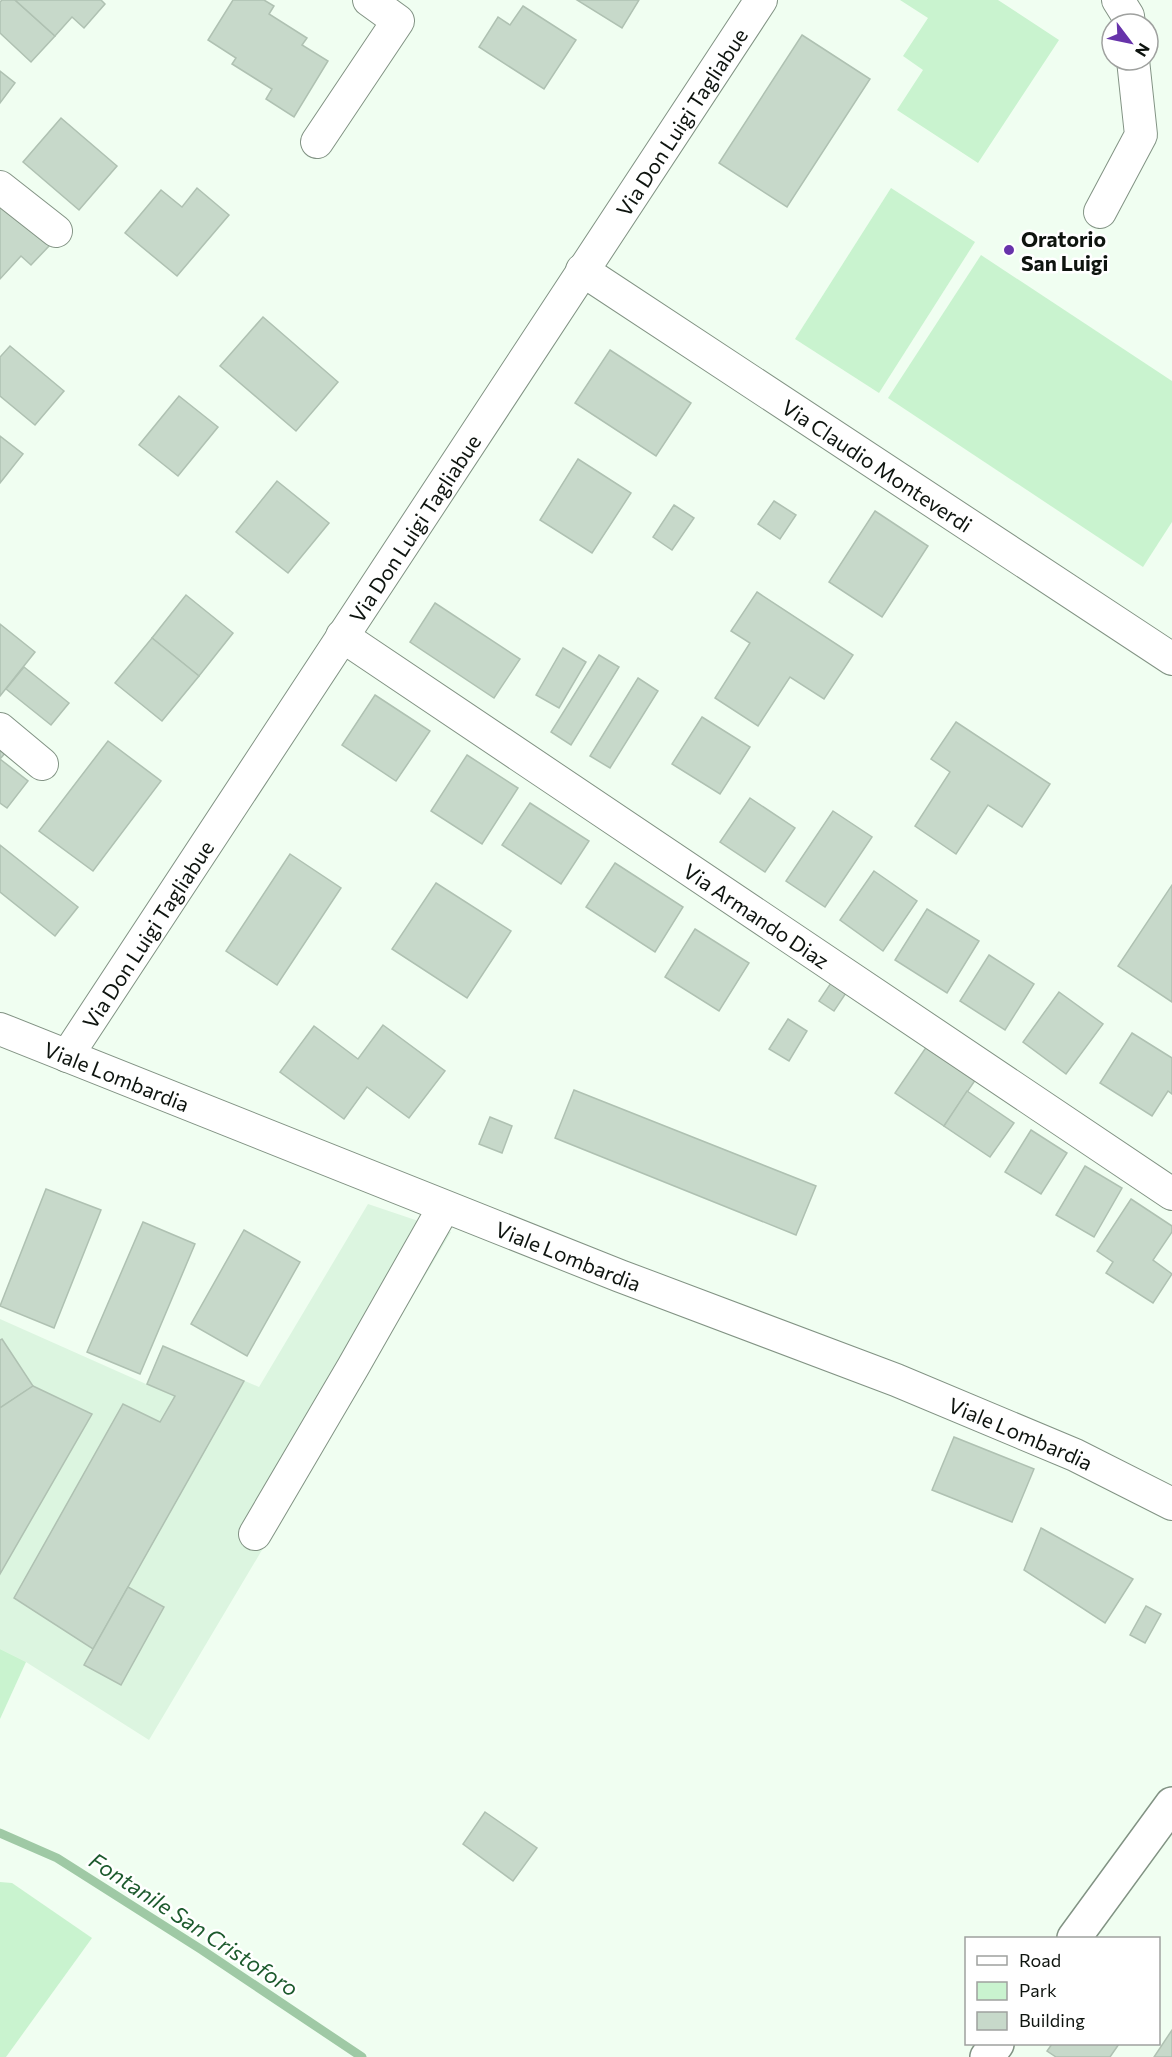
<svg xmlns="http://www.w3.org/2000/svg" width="1172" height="2057" viewBox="0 0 1172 2057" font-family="Commissioner,sans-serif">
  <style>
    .built { fill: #dcf5e0 }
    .green { fill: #c9f3cf }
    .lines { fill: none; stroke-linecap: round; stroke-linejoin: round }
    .stream { stroke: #9fc9a5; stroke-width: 9 }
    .building { fill: #c7d9ca; stroke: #afc1b2; stroke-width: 1.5 }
    .minor-casing { stroke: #829384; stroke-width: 34 }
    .major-casing { stroke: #829384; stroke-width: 36 }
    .minor { stroke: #fff; stroke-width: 32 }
    .major { stroke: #fff; stroke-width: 33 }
    .poi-dot { fill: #6733aa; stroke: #fff; stroke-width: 2 }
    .labels { text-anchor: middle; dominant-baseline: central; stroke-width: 5; stroke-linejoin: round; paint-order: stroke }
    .street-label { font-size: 21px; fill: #0e140f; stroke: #fff }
    .poi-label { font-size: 21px; font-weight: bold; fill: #0e140f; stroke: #fff; text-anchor: start }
    .water-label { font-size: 22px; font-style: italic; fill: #1c5a2d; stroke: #fff }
  </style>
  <rect width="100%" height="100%" fill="#f0fef1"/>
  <path class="built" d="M368,1204L451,1232L149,1740L26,1662L0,1649V1319L146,1384L163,1346L259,1387Z"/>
  <g class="green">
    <path d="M900,0H998L1059,40L978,163L897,110L923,70L903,56L928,18Z"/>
    <path d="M891,188L975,242L879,393L795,339Z"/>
    <path d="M981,255L1172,381V522L1143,567L888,398Z"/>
    <path d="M0,1649L26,1662L0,1719Z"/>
    <path d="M0,1882L12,1883L92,1938L6,2057H0Z"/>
  </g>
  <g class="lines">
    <path class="stream" d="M0,1833L57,1858L202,1950L362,2057"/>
  </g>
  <g class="building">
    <path d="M2,0H15L55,36L31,62L0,33V2Z"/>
    <path d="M15,0H101L105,4L84,28L72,17L55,36Z"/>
    <path d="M233,0H264L274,6L269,14L307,38L302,45L328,61L294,117L266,99L272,89L232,64L236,58L208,40Z"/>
    <path d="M577,0H639L622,28Z"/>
    <path d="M523,6L576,40L544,89L479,47L498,17L510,25Z"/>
    <path d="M802,35L870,79L787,207L719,163Z"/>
    <path d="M0,71L15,83L0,103Z"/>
    <path d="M61,118L117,166L79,210L23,162Z"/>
    <path d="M197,188L229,215L177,276L125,233L161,190L182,207Z"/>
    <path d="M0,204L50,245L31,265L21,256L0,279Z"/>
    <path d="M263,317L338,382L296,431L220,366Z"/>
    <path d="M10,346L64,391L35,425L0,396V357Z"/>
    <path d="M610,350L691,403L656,456L575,403Z"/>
    <path d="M179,396L218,427L178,476L139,445Z"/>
    <path d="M0,436L23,454L0,483Z"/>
    <path d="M578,459L631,493L592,553L540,520Z"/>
    <path d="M277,481L329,523L288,573L236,532Z"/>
    <path d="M774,501L796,515L780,539L758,524Z"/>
    <path d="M674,505L694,518L672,550L653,537Z"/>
    <path d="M875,511L928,546L882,617L829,582Z"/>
    <path d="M757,592L853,655L824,699L790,677L758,726L715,698L750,643L731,631Z"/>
    <path d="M186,595L233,633L199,676L152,638Z"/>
    <path d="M435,603L520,659L494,698L410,642Z"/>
    <path d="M0,624L35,652L0,696Z"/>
    <path d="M152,638L199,676L162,721L115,683Z"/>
    <path d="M563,648L586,662L559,708L536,695Z"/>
    <path d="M599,655L619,667L571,745L551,732Z"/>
    <path d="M24,667L69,703L51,725L6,689Z"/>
    <path d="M638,678L658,691L610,768L590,756Z"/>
    <path d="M375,695L430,731L396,781L342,745Z"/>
    <path d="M702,717L750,747L720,794L672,764Z"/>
    <path d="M956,722L1050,784L1022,827L988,805L956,854L915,826L950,772L931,759Z"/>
    <path d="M0,735L12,745L0,759L28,781L7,808L0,803Z"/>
    <path d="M108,741L161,781L93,871L39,831Z"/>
    <path d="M467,755L518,788L482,844L431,811Z"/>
    <path d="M750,798L795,828L765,872L720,842Z"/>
    <path d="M530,803L589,841L561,884L502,845Z"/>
    <path d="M833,811L872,837L825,907L786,881Z"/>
    <path d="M0,845L78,907L55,936L0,892Z"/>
    <path d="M290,854L341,888L277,985L226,951Z"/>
    <path d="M615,863L683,907L655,952L586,907Z"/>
    <path d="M874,871L917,901L883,951L840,920Z"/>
    <path d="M436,883L511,931L467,998L392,949Z"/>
    <path d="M1172,885V1002L1118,966Z"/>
    <path d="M927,909L979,941L947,993L895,960Z"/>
    <path d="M695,929L749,963L719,1011L665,977Z"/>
    <path d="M989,955L1034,984L1005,1030L960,1001Z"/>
    <path d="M831,983L846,993L834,1011L819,1001Z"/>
    <path d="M1059,992L1103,1024L1066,1074L1023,1042Z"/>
    <path d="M788,1019L807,1031L789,1061L769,1049Z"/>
    <path d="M383,1025L445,1071L409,1118L367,1087L344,1119L280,1072L314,1026L358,1059Z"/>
    <path d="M1132,1033L1172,1058V1094L1168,1091L1152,1116L1100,1083Z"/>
    <path d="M927,1046L976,1079L944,1126L895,1093Z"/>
    <path d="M574,1090L816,1186L796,1235L555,1138Z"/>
    <path d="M967,1091L1014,1123L990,1157L944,1126Z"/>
    <path d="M490,1117L512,1126L502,1153L479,1144Z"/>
    <path d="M1031,1130L1067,1153L1041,1194L1005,1172Z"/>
    <path d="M1085,1166L1122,1188L1094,1237L1056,1215Z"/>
    <path d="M46,1189L101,1210L54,1328L0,1306Z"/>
    <path d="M1131,1199L1172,1226V1232L1153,1260L1172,1274L1153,1303L1106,1273L1113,1262L1097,1251Z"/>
    <path d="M143,1222L195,1244L140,1374L87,1352Z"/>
    <path d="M244,1230L300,1262L247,1356L191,1324Z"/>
    <path d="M2,1339L33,1386L0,1408V1340Z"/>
    <path d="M163,1346L244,1381L93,1649L14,1598L123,1404L160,1422L175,1396L147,1384Z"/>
    <path d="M33,1386L92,1414L0,1574V1408Z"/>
    <path d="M954,1437L1034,1469L1012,1522L932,1490Z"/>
    <path d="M1041,1528L1133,1579L1105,1623L1024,1570Z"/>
    <path d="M128,1587L164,1607L121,1685L84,1665Z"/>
    <path d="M1146,1606L1161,1614L1145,1643L1130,1635Z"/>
    <path d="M485,1812L537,1848L513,1881L463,1844Z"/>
    <path d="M1172,2030V2057H1154Z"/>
    <path d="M1052,2044H1119L1110,2057H1056L1047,2051Z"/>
  </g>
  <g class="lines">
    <defs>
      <g id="minor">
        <path d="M1118,0L1128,16L1129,24"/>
        <path d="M317,142L398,21L369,0"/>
        <path d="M0,187L56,231"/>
        <path d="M1100,212L1141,135L1133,60"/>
        <path id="s1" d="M582,270L1172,659"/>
        <path id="s2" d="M342,636L1172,1194"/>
        <path d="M0,729L42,764"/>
        <path id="s3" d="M0,1029L620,1276L896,1380L1075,1455L1172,1504"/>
        <path id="s4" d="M67,1056L761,0"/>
        <path d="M255,1534L353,1367L444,1207"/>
      </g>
      <g id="major">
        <path d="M1074,1938L1172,1804"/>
        <path d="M987,2057L997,2044"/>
      </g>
    </defs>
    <use href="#minor" class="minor-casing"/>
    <use href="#major" class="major-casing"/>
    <use href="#minor" class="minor"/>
    <use href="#major" class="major"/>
  </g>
  <circle class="poi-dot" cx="1009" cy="250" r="6"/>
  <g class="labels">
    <g class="street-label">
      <text stroke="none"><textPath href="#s4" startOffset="1118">Via Don Luigi Tagliabue</textPath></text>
      <text stroke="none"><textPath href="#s1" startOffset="354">Via Claudio Monteverdi</textPath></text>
      <text stroke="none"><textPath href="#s4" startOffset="632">Via Don Luigi Tagliabue</textPath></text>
      <text stroke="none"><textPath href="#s2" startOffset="500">Via Armando Diaz</textPath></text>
      <text stroke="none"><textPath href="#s4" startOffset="146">Via Don Luigi Tagliabue</textPath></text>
      <text stroke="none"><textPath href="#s3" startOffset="126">Viale Lombardia</textPath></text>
      <text stroke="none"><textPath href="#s3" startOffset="612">Viale Lombardia</textPath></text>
      <text stroke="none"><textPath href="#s3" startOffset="1098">Viale Lombardia</textPath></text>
    </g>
    <g class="poi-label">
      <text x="1021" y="238">Oratorio<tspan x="1021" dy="24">San Luigi</tspan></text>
    </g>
    <g class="water-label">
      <text transform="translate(194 1924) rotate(33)">Fontanile San Cristoforo</text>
    </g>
  </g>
  <rect x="965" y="1937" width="195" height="108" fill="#ffffff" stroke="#9fa19f" stroke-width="1.5"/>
  <rect x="977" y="1956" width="30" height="9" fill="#ffffff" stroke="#9fa19f" stroke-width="1.5"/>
  <text x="1019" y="1967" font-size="18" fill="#0e140f">Road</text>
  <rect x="977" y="1982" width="30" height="18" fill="#c9f3cf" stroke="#9fa19f" stroke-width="1.5"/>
  <text x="1019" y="1997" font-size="18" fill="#0e140f">Park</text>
  <rect x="977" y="2012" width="30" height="18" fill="#c7d9ca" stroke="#9fa19f" stroke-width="1.5"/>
  <text x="1019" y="2027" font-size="18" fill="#0e140f">Building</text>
  <g transform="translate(1130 42) rotate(122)"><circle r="28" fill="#ffffff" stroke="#9fa19f" stroke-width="1.5"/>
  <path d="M0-4.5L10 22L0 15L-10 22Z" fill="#6733aa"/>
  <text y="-9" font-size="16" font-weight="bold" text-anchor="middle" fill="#0e140f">N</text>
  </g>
</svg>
